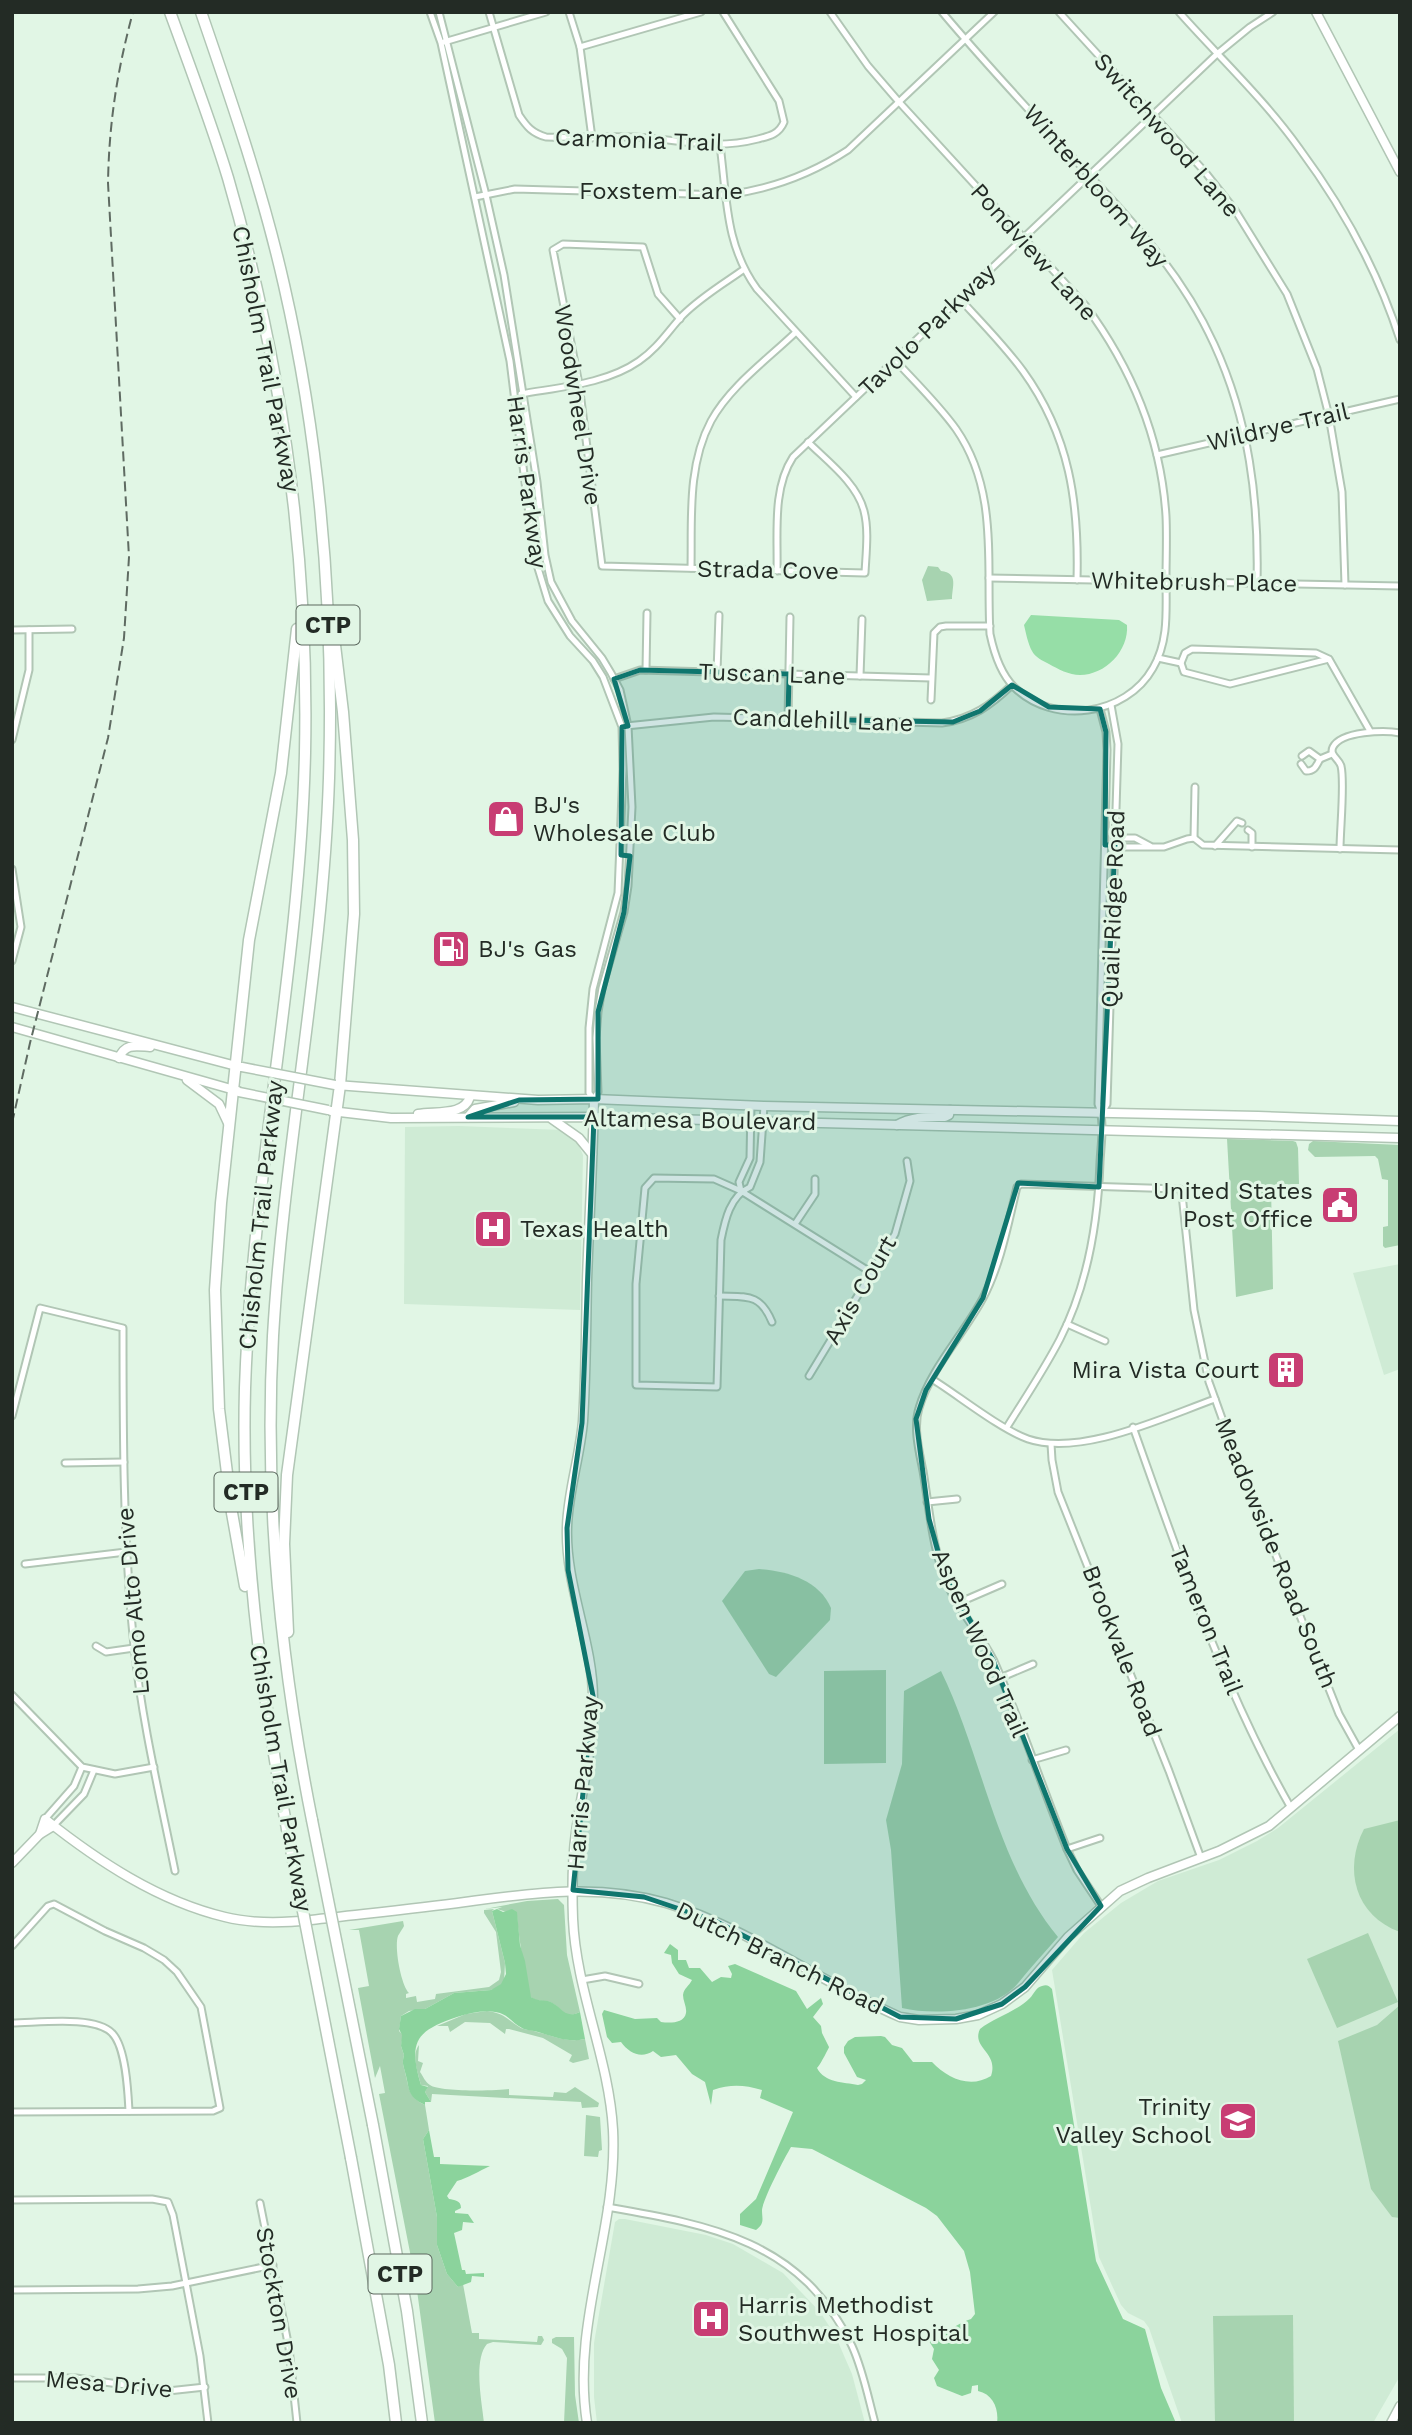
<svg xmlns="http://www.w3.org/2000/svg" width="1412" height="2435" viewBox="0 0 1412 2435" font-family="'Work Sans',sans-serif">
  <style>
    .built { fill: #cfebd5 }
    .green { fill: #a7d3b0 }
    .forest { fill: #8bd39c }
    .water { fill: #96dea7 }
    .lines { fill: none; stroke-linecap: round; stroke-linejoin: round }
    .street-casing { stroke: #b1c6b5; stroke-width: 9 }
    .secondary-casing { stroke: #b1c6b5; stroke-width: 11 }
    .highway-casing { stroke: #b1c6b5; stroke-width: 13 }
    .street { stroke: #fff; stroke-width: 5 }
    .secondary { stroke: #fff; stroke-width: 8 }
    .highway { stroke: #fff; stroke-width: 10 }
    .rail { stroke: #5f6b62; stroke-width: 2; stroke-dasharray: 10 5; stroke-linecap: butt }
    .secondary-bridge-casing { stroke: #b1c6b5; stroke-width: 11; stroke-linecap: butt }
    .highway-bridge-casing { stroke: #b1c6b5; stroke-width: 13; stroke-linecap: butt }
    .secondary-bridge { stroke: #fff; stroke-width: 8 }
    .highway-bridge { stroke: #fff; stroke-width: 10 }
    .marked { fill: #0f766e; fill-opacity: 0.2; stroke: #0f766e; stroke-width: 5; stroke-linejoin: round }
    .labels { text-anchor: middle; dominant-baseline: central; stroke-width: 6; stroke-linejoin: round; paint-order: stroke }
    .shield { fill: #e1f6e5; stroke: #5c685f; stroke-width: 2 }
    .shield-label { font-size: 23px; font-weight: bold; fill: #232b25 }
    .street-label { font-size: 24px; fill: #232b25; stroke: #e1f6e5 }
    .poi-label { font-size: 24px; fill: #232b25; stroke: #e1f6e5; text-anchor: start }
  </style>
  <rect width="100%" height="100%" fill="#e1f6e5"/>
  <g class="built">
    <path d="M459,1126L563,1130L575,1137L583,1155L580,1310L404,1304L405,1127Z"/>
    <path d="M1400,1264V1369L1384,1375L1353,1273Z"/>
    <path d="M1400,1729V2376L1373,2423H1182L1149,2328L1144,2321L1128,2313L1121,2305L1099,2257L1052,1970L1084,1933L1121,1903L1158,1881L1219,1860L1257,1841L1278,1828Z"/>
    <path d="M619,2219H625L706,2235L733,2244L783,2273L820,2312L835,2335L852,2374L865,2423H597L594,2397V2343L615,2222Z"/>
  </g>
  <g class="green">
    <path d="M928,566L938,567L941,571C959,573 952,587 952,599L927,601L922,580Z"/>
    <path d="M1227,1139L1293,1141L1296,1142L1298,1148L1299,1184L1271,1185L1273,1289L1236,1297Z"/>
    <path d="M1313,1141L1400,1145V1245L1385,1248L1383,1246V1227L1388,1226V1180L1382,1179L1378,1159L1375,1156L1315,1157L1308,1150L1309,1144Z"/>
    <path d="M759,1569C787,1571 819,1580 831,1608L830,1620L776,1677L769,1674L722,1601L745,1571Z"/>
    <path d="M886,1670V1763L824,1764V1671Z"/>
    <path d="M941,1671C983,1757 995,1861 1058,1937C1045,1952 1031,1967 1019,1982C996,2012 936,2016 902,2008L891,1850L886,1820L902,1764L904,1691Z"/>
    <path d="M1400,1820V1932C1355,1916 1343,1869 1364,1829Z"/>
    <path d="M558,1899L564,1905L567,1955L580,2012C562,2020 564,2009 552,2003C545,1999 537,2003 531,1997C527,1992 517,1925 517,1915L497,1909L502,1907L485,1909L527,1901Z"/>
    <path d="M494,1909L492,1911L505,1963L504,1982L497,1988L491,1990L454,1993L425,2009L409,2011L401,2016L399,2031L403,2035L401,2046L404,2055C402,2063 403,2064 405,2072C409,2088 408,2097 425,2105L429,2130L423,2139L437,2217V2245L447,2274L458,2287L463,2284L472,2333H479V2339L537,2342L538,2336H542L544,2340L541,2345L493,2342L487,2344C473,2360 482,2403 484,2423H435L416,2283L379,2094L385,2093L380,2066L375,2078L358,1988L369,1986L359,1930H349L403,1921L404,1926C403,1928 399,1934 398,1936C394,1947 401,1985 409,1993L406,1994V1998L416,1996L417,2002L435,1999L436,1994L489,1987L499,1980L501,1972L496,1932L484,1913V1910Z"/>
    <path d="M1368,1933L1398,2002L1337,2028L1307,1959Z"/>
    <path d="M1400,2005V2218L1392,2217L1371,2189L1338,2041L1377,2025Z"/>
    <path d="M487,2011C505,2013 507,2020 521,2028C526,2030 532,2030 537,2032C554,2036 567,2043 585,2039L589,2059L573,2063L569,2061L572,2055L543,2038L509,2029H506L505,2034L490,2023L465,2022L450,2032L448,2026H437L466,2014Z"/>
    <path d="M419,2045L418,2061L423,2063L420,2072C423,2076 425,2082 430,2085C439,2092 496,2091 509,2089V2095L553,2097L554,2092L566,2093L575,2087L599,2103L598,2107L582,2108L581,2102L432,2094L431,2102L425,2092L428,2086L421,2085C418,2073 411,2055 419,2045Z"/>
    <path d="M586,2115L600,2117L602,2150L599,2151L598,2157L584,2156Z"/>
    <path d="M1293,2315L1294,2423H1215L1213,2316Z"/>
    <path d="M556,2337H574L575,2395L579,2423H564L567,2358L562,2349L552,2343V2339Z"/>
  </g>
  <g class="forest">
    <path d="M497,1909L503,1912L512,1909L517,1912L520,1945L525,1961L531,1997C538,2001 541,2000 548,2001C562,2005 563,2020 580,2012L585,2039C568,2043 555,2037 538,2032C533,2030 527,2031 522,2028C514,2024 509,2016 500,2013C485,2009 471,2013 457,2017C416,2031 408,2041 421,2085L428,2087L425,2092L431,2102H425V2105C406,2096 410,2089 405,2072C403,2064 402,2063 404,2055L401,2046L402,2035L399,2029L401,2016L415,2009H425L454,1993L491,1990L501,1984L506,1974L505,1963L492,1911Z"/>
    <path d="M670,1944L678,1950V1960H686L689,1968H700L712,1982L721,1977L731,1978L732,1974L728,1966L735,1964L796,1991L807,2009L821,1998L823,2004L813,2017L821,2026L822,2033L829,2047C829,2048 819,2067 817,2068C825,2083 843,2082 858,2085L862,2084L866,2080L857,2077L844,2053V2047L848,2041L855,2037L881,2036L885,2037L892,2045L902,2048L913,2062H932C947,2078 970,2089 991,2076C999,2052 971,2048 980,2029C995,2017 1016,2012 1030,1998C1034,1994 1036,1987 1042,1986C1047,1984 1049,1986 1052,1989L1096,2261L1123,2319L1145,2329L1161,2388L1176,2423H997C999,2409 993,2394 978,2391V2385L972,2386L971,2393L962,2396L937,2386L934,2378L939,2370L932,2359L934,2349L927,2338L928,2333L936,2329C946,2336 959,2322 971,2319L975,2314L970,2272L964,2251L937,2216L926,2208L812,2149L791,2147C785,2157 763,2199 762,2210C762,2219 765,2223 756,2230L740,2225V2214L756,2199L793,2112L760,2098L762,2090C744,2085 731,2084 713,2090L711,2105L705,2082L692,2074L676,2055L661,2057L653,2051C641,2059 629,2053 621,2042L612,2043L607,2037L602,2014L604,2010L635,2019L657,2018L661,2022C669,2023 684,2024 686,2013C687,2007 683,2001 683,1995C684,1988 689,1986 692,1980L679,1974L672,1963L671,1955L664,1953Z"/>
    <path d="M429,2130L434,2157H440V2164L490,2166C479,2171 468,2178 457,2181L447,2196L449,2199C454,2200 461,2200 461,2208L455,2211V2213L468,2214L474,2223L463,2222L462,2230L454,2233L462,2270H465L466,2274L484,2273V2277L472,2276L471,2282L458,2287L447,2274L437,2245V2217L423,2139Z"/>
  </g>
  <path class="water" d="M1031,615L1119,620L1127,625C1129,651 1105,675 1080,675C1069,675 1058,669 1049,664C1043,661 1035,657 1032,651C1028,644 1026,633 1024,625Z"/>
  <g class="lines">
    <defs>
      <g id="street">
        <path d="M430,12L441,43L510,361L534,555L548,601L570,636L593,661L603,677L622,727L623,769L618,893L593,989L589,1028V1093L594,1099"/>
        <path d="M439,12L486,195L504,275L537,482L545,555L551,582L572,621L602,658L611,673L620,690L628,726L632,807L628,886L624,912L602,988L598,1012L596,1038L598,1092L594,1099"/>
        <path d="M489,12L519,115C527,127 532,133 546,137C575,138 605,136 634,137C680,139 711,151 758,139C770,136 779,134 784,122L779,101L723,12"/>
        <path d="M569,12L580,47L592,138"/>
        <path d="M830,12L868,66L899,102L1085,305C1131,367 1161,438 1166,516C1167,537 1166,559 1166,580C1166,610 1169,641 1153,668C1126,716 1053,726 1014,687C1000,673 994,653 990,634C986,564 999,491 956,429C938,404 915,382 895,360"/>
        <path d="M942,12C989,68 1039,121 1088,174C1137,226 1184,278 1214,344C1249,420 1259,500 1257,583"/>
        <path d="M1059,12L1205,172L1235,210L1287,294L1317,369L1329,416L1342,492L1345,585"/>
        <path d="M1179,12C1219,57 1264,99 1299,148C1342,206 1378,271 1400,340"/>
        <path d="M444,42L546,12"/>
        <path d="M580,47L701,12"/>
        <path d="M720,145C727,198 725,245 757,289L856,397"/>
        <path d="M475,197L515,189L726,195C772,189 810,175 848,150L994,12"/>
        <path d="M959,298C981,322 1004,345 1023,371C1070,436 1079,503 1077,580"/>
        <path d="M680,319L658,294L643,247L563,244L553,250L579,384L602,566L865,573C866,553 869,530 864,511C857,483 827,461 808,442"/>
        <path d="M521,394C560,387 606,384 639,361C658,348 668,331 683,315C701,297 723,284 743,270"/>
        <path d="M1157,455L1400,399"/>
        <path d="M691,568C692,520 687,466 711,421C730,386 768,359 796,332"/>
        <path d="M777,571C778,534 772,489 793,457L1217,54L1250,27L1273,12"/>
        <path d="M989,578L1400,586"/>
        <path d="M12,630L72,629"/>
        <path d="M1158,658L1181,663"/>
        <path d="M1329,659L1316,653L1192,649L1185,653L1181,663L1184,672L1230,684L1329,659L1370,731"/>
        <path d="M646,670L647,613"/>
        <path d="M717,672L719,615"/>
        <path d="M860,676L862,619"/>
        <path d="M614,679L640,670L931,678"/>
        <path d="M931,700L934,633L940,627L946,626H990"/>
        <path d="M788,719L790,617"/>
        <path d="M626,726L714,717L942,723C972,719 991,705 1012,685"/>
        <path d="M12,740L29,670V630"/>
        <path d="M1302,756L1309,751L1320,759L1332,754"/>
        <path d="M1301,764L1306,771C1315,771 1316,766 1320,759"/>
        <path d="M1248,830L1252,833V847"/>
        <path d="M1194,838L1195,787"/>
        <path d="M1111,845H1118L1120,847H1164L1187,839L1194,838L1203,845L1400,850"/>
        <path d="M1118,845L1120,838H1135L1150,846"/>
        <path d="M1215,846L1237,821L1242,823"/>
        <path d="M1340,849C1340,829 1345,782 1341,766C1339,759 1329,755 1333,747C1341,731 1385,730 1400,733"/>
        <path d="M12,869L21,927L12,961"/>
        <path d="M764,1106L760,1162L750,1187C730,1196 725,1220 721,1240L717,1387L636,1385V1284L645,1188L654,1178L714,1179L741,1191L872,1273"/>
        <path d="M1102,1113L1107,1104L1108,1071L1118,744L1111,705"/>
        <path d="M741,1191L739,1182L750,1158L751,1105"/>
        <path d="M795,1224L815,1194V1179"/>
        <path d="M719,1296C747,1297 760,1293 772,1322"/>
        <path d="M1067,1324L1105,1341"/>
        <path d="M809,1376L895,1234L910,1181L907,1161"/>
        <path d="M932,1379C959,1396 1000,1429 1028,1439C1081,1457 1164,1417 1215,1399"/>
        <path d="M12,1416L40,1308L123,1328C123,1434 123,1540 134,1646C142,1722 160,1797 175,1871"/>
        <path d="M1007,1427C1025,1398 1044,1370 1060,1339C1087,1286 1098,1222 1100,1162C1101,1143 1105,1121 1098,1104L1107,750L1106,732L1100,709"/>
        <path d="M1133,1427C1179,1556 1223,1689 1291,1808"/>
        <path d="M1051,1444L1052,1460L1058,1492L1169,1771L1201,1858"/>
        <path d="M65,1463L124,1462"/>
        <path d="M927,1502L957,1499"/>
        <path d="M25,1564L126,1552"/>
        <path d="M958,1603L1002,1584"/>
        <path d="M96,1646L106,1652L134,1648"/>
        <path d="M1000,1678L1033,1664"/>
        <path d="M12,1695L82,1767L115,1774L154,1767"/>
        <path d="M1032,1760L1066,1750"/>
        <path d="M45,1819L74,1786L82,1767"/>
        <path d="M53,1826L84,1794L94,1770"/>
        <path d="M1067,1849L1100,1838"/>
        <path d="M1101,1906L1077,1870L1067,1849C1042,1787 1021,1722 994,1661C982,1637 964,1617 952,1594C932,1555 930,1512 923,1471C919,1451 913,1427 919,1408C930,1369 964,1334 983,1298C1001,1264 1008,1224 1017,1187L1021,1184L1180,1189L1182,1194L1194,1310L1209,1382L1228,1435L1339,1714L1359,1750"/>
        <path d="M12,1946L48,1906L54,1904L105,1931L144,1948L164,1960L177,1972L201,2007L220,2108L213,2111L12,2112"/>
        <path d="M582,1980L605,1976L639,1984"/>
        <path d="M12,2023C37,2023 95,2015 112,2033C126,2047 128,2092 129,2111"/>
        <path d="M12,2200L152,2199L168,2202L173,2215L200,2356L208,2423"/>
        <path d="M260,2203L289,2348L297,2423"/>
        <path d="M607,2207C711,2225 802,2241 852,2346C863,2370 868,2397 875,2423"/>
        <path d="M12,2290L138,2289L172,2286L273,2265"/>
        <path d="M12,2378H76L168,2391L205,2387"/>
      </g>
      <g id="secondary">
        <path d="M1316,12L1400,172"/>
        <path d="M12,1007L240,1067"/>
        <path d="M12,1027L238,1091"/>
        <path d="M119,1058C125,1043 136,1046 150,1047"/>
        <path d="M187,1080L219,1104L228,1123"/>
        <path d="M336,1085L538,1100L594,1099L764,1106L1258,1116L1400,1121"/>
        <path d="M331,1111L391,1118L594,1117L1400,1138"/>
        <path d="M418,1114C436,1111 464,1116 470,1097"/>
        <path d="M468,1117L475,1109L514,1102"/>
        <path d="M552,1119L579,1138L592,1154"/>
        <path d="M897,1125C912,1116 928,1117 945,1117L949,1115L950,1110"/>
        <path d="M40,1834L45,1819C98,1861 158,1901 225,1917C253,1924 283,1923 311,1920C362,1914 414,1909 465,1902C533,1893 598,1883 666,1903C749,1928 821,1983 900,2017L919,2020L956,2019L978,2015L1002,2004L1025,1987L1068,1937L1120,1891L1148,1878L1219,1851L1269,1826L1400,1716"/>
        <path d="M12,1863L40,1834L53,1826"/>
        <path d="M587,2423C571,2323 618,2229 613,2130C609,2058 576,1991 573,1919C572,1891 572,1860 576,1832C582,1788 594,1744 593,1699C593,1641 565,1586 567,1527C568,1491 580,1457 583,1421C586,1375 586,1327 587,1280C589,1220 593,1160 594,1099"/>
        <path d="M1391,2423L1400,2406"/>
      </g>
      <g id="highway">
        <path d="M170,12C190,67 211,122 228,178C282,364 309,559 305,753C300,966 252,1176 245,1388C241,1537 260,1683 287,1829"/>
        <path d="M201,12C232,102 263,192 284,285C321,447 334,612 329,778C323,965 284,1149 273,1336C264,1499 280,1660 312,1820"/>
        <path d="M245,1586L232,1513L219,1409L215,1290L221,1203L249,940L281,773L297,629"/>
        <path d="M288,1632L284,1544L287,1475L340,1085L354,914L353,840L343,712L335,645"/>
        <path d="M373,2125L407,2311L422,2423"/>
        <path d="M351,2158L389,2365L396,2423"/>
      </g>
    </defs>
    <use href="#street" class="street-casing"/>
    <use href="#secondary" class="secondary-casing"/>
    <use href="#highway" class="highway-casing"/>
    <use href="#street" class="street"/>
    <use href="#secondary" class="secondary"/>
    <use href="#highway" class="highway"/>
    <path class="rail" d="M12,1123L30,1043L108,738L124,638L129,557L108,183C109,123 117,71 133,12"/>
    <defs>
      <g id="secondary-bridge">
        <path d="M242,1067L335,1085"/>
        <path d="M239,1092L328,1110"/>
      </g>
      <g id="highway-bridge">
        <path d="M312,1820L373,2125"/>
        <path d="M287,1829L351,2158"/>
      </g>
    </defs>
    <use href="#secondary-bridge" class="secondary-bridge-casing"/>
    <use href="#highway-bridge" class="highway-bridge-casing"/>
    <use href="#secondary-bridge" class="secondary-bridge"/>
    <use href="#highway-bridge" class="highway-bridge"/>
  </g>
  <path class="marked" d="M640,670L789,674L788,719L953,722L980,711L1012,685L1049,707L1100,709L1106,732L1105,845H1115L1099,1187L1018,1183L983,1298L926,1390L916,1419L929,1519L945,1577L993,1660L1067,1849L1101,1906L1025,1987L1002,2004L956,2019L900,2017L715,1921L644,1897L573,1890L593,1696L568,1570L567,1528L582,1423L594,1117H468L519,1100L598,1099V1012L624,912L630,856L621,855L622,727L628,726L614,679Z"/>
  <defs>
    <symbol id="shop-square" viewBox="-11 -11 22 22"><rect x="-9" y="-9" width="18" height="18" rx="4" fill="#c83d73" stroke="#e1f6e5"/><path d="M-5-2.5h2.3a2.7 3.5 0 0 1 5.4 0H5L5.5 6h-11ZM-1.5-2.5h3a1.5 2.3 0 0 0-3 0Z" fill="#fff"/></symbol>
    <symbol id="fuel-square" viewBox="-11 -11 22 22"><rect x="-9" y="-9" width="18" height="18" rx="4" fill="#c83d73" stroke="#e1f6e5"/><path d="M-5.5-6h7V0h2V4h1.3V-2.5L3-4.5l.8-.8L6-3V5H2.5V1h-1V6h-7ZM-4.2-4.7v3.2H.2V-4.7Z" fill="#fff"/></symbol>
    <symbol id="civic-square" viewBox="-11 -11 22 22"><rect x="-9" y="-9" width="18" height="18" rx="4" fill="#c83d73" stroke="#e1f6e5"/><path d="M-.6-6.5H3V-4.5H.6V-3L4-1V1h2V6H-6V1h2V-1L-.6-3ZM-1.2 2.5V6h2.4V2.5Z" fill="#fff"/></symbol>
    <symbol id="hospital-square" viewBox="-11 -11 22 22"><rect x="-9" y="-9" width="18" height="18" rx="4" fill="#c83d73" stroke="#e1f6e5"/><path d="M-5-5h3v3.5h4V-5h3V5h-3V1.5h-4V5h-3Z" fill="#fff"/></symbol>
    <symbol id="building-square" viewBox="-11 -11 22 22"><rect x="-9" y="-9" width="18" height="18" rx="4" fill="#c83d73" stroke="#e1f6e5"/><path d="M-4-6H4V6H1V3H-1V6H-4ZM-2.5-4.3h1.7v1.8h-1.7ZM.8-4.3h1.7v1.8H.8ZM-2.5-1h1.7V.8h-1.7ZM.8-1h1.7V.8H.8Z" fill="#fff"/></symbol>
    <symbol id="school-square" viewBox="-11 -11 22 22"><rect x="-9" y="-9" width="18" height="18" rx="4" fill="#c83d73" stroke="#e1f6e5"/><path d="M0-5L7-2L0 1L-7-2ZM-4 1L0 2.5L4 1V4Q0 6-4 4Z" fill="#fff"/></symbol>
  </defs>
  <g fill-rule="evenodd">
    <use href="#shop-square" x="484" y="797" width="44" height="44"/>
    <use href="#fuel-square" x="429" y="927" width="44" height="44"/>
    <use href="#civic-square" x="1318" y="1183" width="44" height="44"/>
    <use href="#hospital-square" x="471" y="1207" width="44" height="44"/>
    <use href="#building-square" x="1264" y="1348" width="44" height="44"/>
    <use href="#school-square" x="1216" y="2099" width="44" height="44"/>
    <use href="#hospital-square" x="689" y="2297" width="44" height="44"/>
  </g>
  <g class="labels">
    <g class="shield">
      <rect x="296.5" y="605.5" width="63" height="39" rx="5"/>
      <rect x="214.5" y="1472.5" width="63" height="39" rx="5"/>
      <rect x="368.5" y="2254.5" width="63" height="39" rx="5"/>
    </g>
    <g class="shield-label">
      <text x="328" y="625">CTP</text>
      <text x="246" y="1492">CTP</text>
      <text x="400" y="2274">CTP</text>
    </g>
    <g class="street-label">
      <text transform="translate(1167 135) rotate(49)">Switchwood Lane</text>
      <text transform="translate(639 140) rotate(2)">Carmonia Trail</text>
      <text transform="translate(1096 186) rotate(49)">Winterbloom Way</text>
      <text x="661" y="191">Foxstem Lane</text>
      <text transform="translate(1034 252) rotate(48)">Pondview Lane</text>
      <text transform="translate(927 330) rotate(-44)">Tavolo Parkway</text>
      <text transform="translate(266 359) rotate(79)">Chisholm Trail Parkway</text>
      <text transform="translate(578 405) rotate(81)">Woodwheel Drive</text>
      <text transform="translate(1278 427) rotate(-13)">Wildrye Trail</text>
      <text transform="translate(527 482) rotate(82)">Harris Parkway</text>
      <text transform="translate(768 570) rotate(1)">Strada Cove</text>
      <text transform="translate(1194 582) rotate(1)">Whitebrush Place</text>
      <text transform="translate(772 674) rotate(2)">Tuscan Lane</text>
      <text transform="translate(823 720) rotate(2)">Candlehill Lane</text>
      <text transform="translate(1113 909) rotate(-88)">Quail Ridge Road</text>
      <text transform="translate(700 1120) rotate(1)">Altamesa Boulevard</text>
      <text transform="translate(261 1215) rotate(-84)">Chisholm Trail Parkway</text>
      <text transform="translate(860 1290) rotate(-60)">Axis Court</text>
      <text transform="translate(1276 1553) rotate(68)">Meadowside Road South</text>
      <text transform="translate(133 1601) rotate(-95)">Lomo Alto Drive</text>
      <text transform="translate(1206 1620) rotate(68)">Tameron Trail</text>
      <text transform="translate(980 1643) rotate(66)">Aspen Wood Trail</text>
      <text transform="translate(1122 1651) rotate(69)">Brookvale Road</text>
      <text transform="translate(281 1778) rotate(80)">Chisholm Trail Parkway</text>
      <text transform="translate(583 1783) rotate(-85)">Harris Parkway</text>
      <text transform="translate(780 1958) rotate(26)">Dutch Branch Road</text>
      <text transform="translate(279 2313) rotate(80)">Stockton Drive</text>
      <text transform="translate(109 2384) rotate(5)">Mesa Drive</text>
    </g>
    <g class="poi-label">
      <text x="533" y="805">BJ's<tspan x="533" dy="28">Wholesale Club</tspan></text>
      <text x="478" y="949">BJ's Gas</text>
      <text x="1313" y="1191" text-anchor="end">United States<tspan x="1313" dy="28">Post Office</tspan></text>
      <text x="520" y="1229">Texas Health</text>
      <text x="1259" y="1370" text-anchor="end">Mira Vista Court</text>
      <text x="1211" y="2107" text-anchor="end">Trinity<tspan x="1211" dy="28">Valley School</tspan></text>
      <text x="738" y="2305">Harris Methodist<tspan x="738" dy="28">Southwest Hospital</tspan></text>
    </g>
  </g>
  <rect width="1412" height="2435" fill="none" stroke="#232b25" stroke-width="28"/>
</svg>
